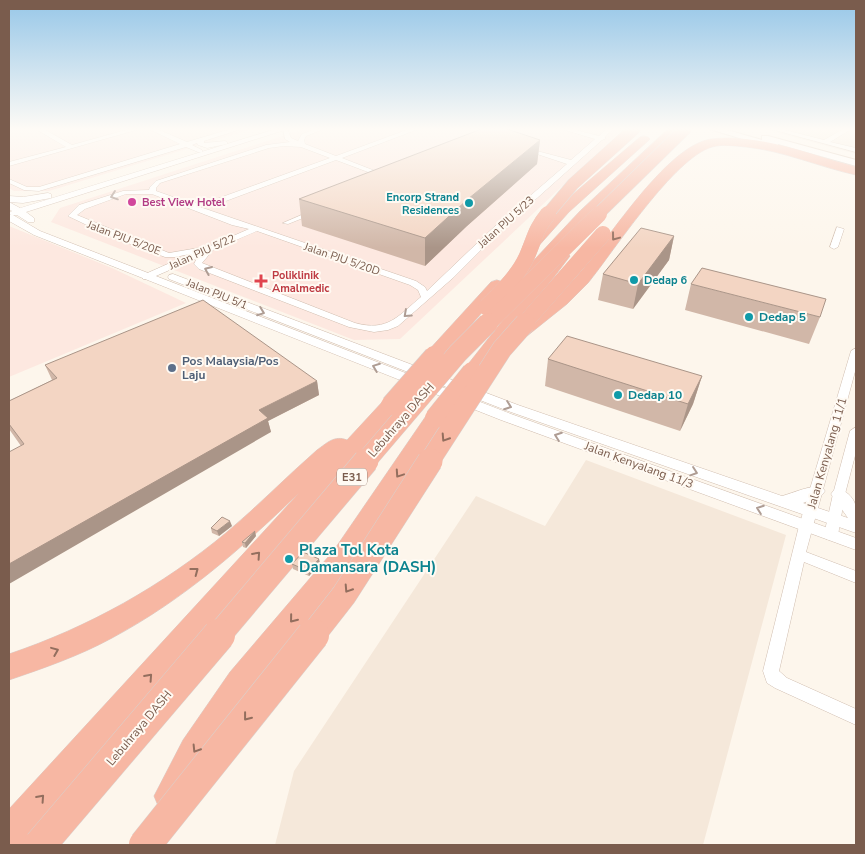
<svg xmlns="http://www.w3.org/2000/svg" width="865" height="854" viewBox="0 0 865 854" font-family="'Nunito Sans',sans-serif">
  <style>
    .residential { fill: #f5e8da }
    .commercial { fill: #fde8e0 }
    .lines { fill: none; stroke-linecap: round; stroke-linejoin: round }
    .pedestrian-casing { stroke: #d1beb0; stroke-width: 1 }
    .minor-casing { stroke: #d1beb0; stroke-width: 1 }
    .tertiary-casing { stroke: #d1beb0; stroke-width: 1 }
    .secondary-casing { stroke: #d6c0b0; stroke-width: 2 }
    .motorway-casing { stroke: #dad1cd; stroke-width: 1 }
    .pedestrian { fill: #fff; fill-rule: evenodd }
    .minor { fill: #fff; fill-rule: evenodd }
    .tertiary { fill: #fff; fill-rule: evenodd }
    .secondary { fill: #fff; fill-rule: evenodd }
    .motorway { fill: #f7b7a3; fill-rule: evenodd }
    .motorway-bridge-far4-casing { stroke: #dad1cd; stroke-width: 13; stroke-linecap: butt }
    .motorway-bridge-far3-casing { stroke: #dad1cd; stroke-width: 16; stroke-linecap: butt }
    .motorway-bridge-far2-casing { stroke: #dad1cd; stroke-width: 21; stroke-linecap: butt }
    .motorway-bridge-far1-casing { stroke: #dad1cd; stroke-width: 26; stroke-linecap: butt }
    .motorway-bridge-casing { stroke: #dad1cd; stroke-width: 33; stroke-linecap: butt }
    .motorway-bridge-far4 { stroke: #f7b7a3; stroke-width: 12 }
    .motorway-bridge-far3 { stroke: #f7b7a3; stroke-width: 16 }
    .motorway-bridge-far2 { stroke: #f7b7a3; stroke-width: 20 }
    .motorway-bridge-far1 { stroke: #f7b7a3; stroke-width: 25 }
    .motorway-bridge { stroke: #f7b7a3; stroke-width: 32 }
    .wall { fill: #d1b7a8 }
    .shaded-wall { fill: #aa9588 }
    .building { fill: #f3d5c3; stroke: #aa9588 }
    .oneway { stroke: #af9d94 }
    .oneway2 { stroke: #936e5e }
    .hotel-dot { fill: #d1479c; stroke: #fffaf3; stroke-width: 2 }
    .culture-dot { fill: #0f9aa8; stroke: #fffaf3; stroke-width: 2 }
    .health-dot { fill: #e0444e; stroke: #fffaf3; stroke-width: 2 }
    .service-dot { fill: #5c6f8a; stroke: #fffaf3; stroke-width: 2 }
    .labels { text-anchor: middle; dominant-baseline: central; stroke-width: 4; stroke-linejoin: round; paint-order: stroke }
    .far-culture-label { font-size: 11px; font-weight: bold; fill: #0d838f; stroke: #fffaf3; text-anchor: end }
    .far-hotel-label { font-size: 11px; font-weight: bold; fill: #b23c85; stroke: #fffaf3; text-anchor: start }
    .far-street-label { font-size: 11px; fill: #7a5c4d; stroke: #fffaf3 }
    .far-health-label { font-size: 11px; font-weight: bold; fill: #be3a42; stroke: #fffaf3; text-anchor: start }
    .shield { fill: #fffaf3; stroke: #a28b7f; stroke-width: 1 }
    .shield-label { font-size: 11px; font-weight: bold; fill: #7a5c4d }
    .culture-label { font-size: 12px; font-weight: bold; fill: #0d838f; stroke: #fffaf3; text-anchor: start }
    .service-label { font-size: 12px; font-weight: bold; fill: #4e5e75; stroke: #fffaf3; text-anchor: start }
    .street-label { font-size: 12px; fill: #7a5c4d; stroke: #fffaf3 }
    .near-culture-label { font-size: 15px; font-weight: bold; fill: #0d838f; stroke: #fffaf3; text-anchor: start }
  </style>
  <rect width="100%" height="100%" fill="#fdf6ec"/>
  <g class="residential">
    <path d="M760,128H856V154Z"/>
    <path d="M586,460L786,535L703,845H275L294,771L476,496L545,526Z"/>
  </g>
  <g class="commercial">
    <path d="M9,128H255L49,191H14L9,188Z"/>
    <path d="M307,128H624L400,339L354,340L51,222L60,208Z"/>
    <path d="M9,226L112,268L186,303L9,377Z"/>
  </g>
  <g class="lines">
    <defs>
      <path id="pedestrian" d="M311,211L314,213L313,214L288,224L283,223Z"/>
      <g id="minor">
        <path d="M34,128H42L72,145L133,128H143L9,166V162L66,147Z"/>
        <path d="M147,128H155L187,142L234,128H244L204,141V143L225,141L227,142V144L207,148L198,145L197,143L192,145L202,150V152H198L186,147L39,191L24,190L9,183V179L27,187H39L180,144Z"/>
        <path d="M283,128H287L291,138L298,141L302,134L318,128H327L306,136L304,140L305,144L336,156L412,128H421L342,158L388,176V178H384L336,160L215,205L197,206L416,281L425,287L427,291L493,228L567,164L522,149V147L571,160L595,139L558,128H568L599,136L607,128H614L605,137V139L602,140L499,232L454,277L398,326L388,330L374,332L349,327L199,269L194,264L197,258L149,279H143V275L190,254L175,257H165L112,237L68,216L79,205L123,191L149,190L150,187L156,181L266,145L290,142L285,139ZM284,146L301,147L330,158L211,201L190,203L156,191V188L160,183L269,148ZM126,194H152L232,225L249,229L210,246L169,253L77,215L85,209ZM257,231L410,285L418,290L421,297C398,316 388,332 355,323L202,263L213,250Z"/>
        <path d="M767,128H777L824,140L845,128H853L830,142L856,148V152Z"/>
        <path d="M837,227L844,229L838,247L834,249L830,247Z"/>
        <path d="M856,348V368L806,552L856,571V583L804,562L779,671L787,678L856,709V725L775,688L767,683L763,671L799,526L851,351Z"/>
        <path d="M856,427V452L845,494L838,535L836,539L831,540L826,539L824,535L833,494L850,431Z"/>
      </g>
      <g id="tertiary">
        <path d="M279,128H291L26,212L34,218V222H28L17,215H13L40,231L511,414L856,538V550L501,420L34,235L9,221V214L11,215L9,213L12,211L9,209V202L20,208Z"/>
        <path d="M48,193L51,194V198L23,203L9,202V196L23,197Z"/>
        <path d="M173,274L518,405L782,496C793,493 813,484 822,487L825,491L822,495L803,503L848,518L831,494L834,490C844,487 855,498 856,508C857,516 856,525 856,533L508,411L169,279L168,277L169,275Z"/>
      </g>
      <path id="secondary" d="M706,128H720L762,140V136H768L856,160V166L778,144V148H772Z"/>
      <g id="motorway">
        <path d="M669,128H682L590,217L558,252L567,253L570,256L516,327C536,311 557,297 575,278C606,244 665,146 711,139C759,133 811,155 856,167V175C819,167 784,151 746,147C735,146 722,144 712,147C674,158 614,251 588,283L567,304L527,336L521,337L515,336L512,332L479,376L472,378L465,376L462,372L465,368L548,263L532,281H520L518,278L520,275L580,211Z"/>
        <path d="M644,136L648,137L650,139L648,141L569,212L535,250H525L522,247L525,244L559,206L640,137Z"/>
        <path d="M497,280L503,282L505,285L503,288L441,360L434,362L427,360L425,356L427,352L491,282Z"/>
        <path d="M391,399L398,400L401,405L398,410L23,845H9V809L299,493C241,549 183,600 112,638C79,656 44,668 9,680V654C89,627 162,586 227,532C258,506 286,477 317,450C327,443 334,435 347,440L384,400Z"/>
        <path d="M435,411L442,413L445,418L352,564L252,692L205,762L183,808L171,813L159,808L154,796L183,740L230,672L334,550L428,413Z"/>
      </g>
    </defs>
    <use href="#pedestrian" class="pedestrian-casing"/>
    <use href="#minor" class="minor-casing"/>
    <use href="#tertiary" class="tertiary-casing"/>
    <use href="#secondary" class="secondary-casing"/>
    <use href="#motorway" class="motorway-casing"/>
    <use href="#pedestrian" class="pedestrian"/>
    <use href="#minor" class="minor"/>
    <use href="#tertiary" class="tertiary"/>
    <use href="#secondary" class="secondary"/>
    <use href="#motorway" class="motorway"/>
    <defs>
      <g id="motorway-bridge-far4">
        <path d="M547,215L573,184L635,128"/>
        <path d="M597,215L686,128"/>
      </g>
      <g id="motorway-bridge-far3">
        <path d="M486,307C501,292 519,275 527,256C535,238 535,230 548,214"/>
        <path d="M487,325L599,214"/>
        <path d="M523,325L603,234"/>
      </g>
      <g id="motorway-bridge-far2">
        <path d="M391,405L434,356"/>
        <path d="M435,418L472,372"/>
        <path d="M365,462L458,353L488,323"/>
        <path d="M429,462L502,349L525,323"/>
      </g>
      <g id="motorway-bridge-far1">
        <path d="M218,636L366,461"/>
        <path d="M312,636L344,595L430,461"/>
      </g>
      <g id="motorway-bridge">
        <path d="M40,845L219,635"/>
        <path d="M145,845L313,635"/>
      </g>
    </defs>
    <use href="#motorway-bridge-far4" class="motorway-bridge-far4-casing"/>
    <use href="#motorway-bridge-far3" class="motorway-bridge-far3-casing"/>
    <use href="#motorway-bridge-far2" class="motorway-bridge-far2-casing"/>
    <use href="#motorway-bridge-far1" class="motorway-bridge-far1-casing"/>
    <use href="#motorway-bridge" class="motorway-bridge-casing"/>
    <use href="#motorway-bridge-far4" class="motorway-bridge-far4"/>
    <use href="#motorway-bridge-far3" class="motorway-bridge-far3"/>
    <use href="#motorway-bridge-far2" class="motorway-bridge-far2"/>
    <use href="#motorway-bridge-far1" class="motorway-bridge-far1"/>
    <use href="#motorway-bridge" class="motorway-bridge"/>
  </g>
  <g class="wall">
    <path d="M540,140L537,164L467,226L425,266L302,226L299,199Z"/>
    <path d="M674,236L669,260L633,309L598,300L603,274Z"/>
    <path d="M691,284L820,317L809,344L685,310Z"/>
    <path d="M548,359L702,376L693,404L680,431L545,386Z"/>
    <path d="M45,365L317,381L319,395L268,421L271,432L21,446L9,429V401L52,380Z"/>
    <path d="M232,526L219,536L212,533L211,528Z"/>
    <path d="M256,536L246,548L243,547L242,542Z"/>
    <path d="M319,559L320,564L309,576L293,569L292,564Z"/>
  </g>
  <g class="shaded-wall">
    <path d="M540,140L537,164L467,226L425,266V238L468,199Z"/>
    <path d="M674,236L669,260L633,309L638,284Z"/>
    <path d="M702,376L693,404L680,431L688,404Z"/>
    <path d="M317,381L319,395L268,421L271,432L9,584V564L259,410Z"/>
    <path d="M230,521L232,526L219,536L217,531Z"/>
    <path d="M255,531L256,536L246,548L245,543Z"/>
    <path d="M319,559L320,564L309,576L308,571Z"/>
  </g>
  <g class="building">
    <path d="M484,128H504L540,140L468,199L425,238L299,199Z"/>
    <path d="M641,228L674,236L638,284L603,274Z"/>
    <path d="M702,268L826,299L820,317L691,284Z"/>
    <path d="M203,300L317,381L259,410L268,418L9,564V452L24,444L9,424V401L57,378L45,365Z"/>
    <path d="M567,336L702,376L688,404L548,359Z"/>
    <path d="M222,517L230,521L217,531L211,528Z"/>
    <path d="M255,531L245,543L242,542Z"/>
    <path d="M303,552L319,559L308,571L292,564Z"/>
  </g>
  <defs><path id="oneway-chevron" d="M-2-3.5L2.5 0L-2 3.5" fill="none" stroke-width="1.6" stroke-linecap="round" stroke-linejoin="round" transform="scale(1.25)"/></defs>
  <g class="oneway">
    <use href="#oneway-chevron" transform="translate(114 196) rotate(161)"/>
    <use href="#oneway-chevron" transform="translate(208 270) rotate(-157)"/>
    <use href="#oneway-chevron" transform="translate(261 312) rotate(21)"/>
    <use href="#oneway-chevron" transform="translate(407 314) rotate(138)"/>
    <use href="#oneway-chevron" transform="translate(376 367) rotate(-159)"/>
    <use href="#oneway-chevron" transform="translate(508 406) rotate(20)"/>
    <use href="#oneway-chevron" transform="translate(558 436) rotate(-160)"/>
    <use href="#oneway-chevron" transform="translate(694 472) rotate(19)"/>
    <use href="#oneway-chevron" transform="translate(760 509) rotate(-160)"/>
  </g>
  <g class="oneway2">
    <use href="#oneway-chevron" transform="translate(615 237) rotate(127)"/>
    <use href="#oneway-chevron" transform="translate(445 438) rotate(123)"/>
    <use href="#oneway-chevron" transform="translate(399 474) rotate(124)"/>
    <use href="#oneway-chevron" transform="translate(257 555) rotate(-48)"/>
    <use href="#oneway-chevron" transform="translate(195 571) rotate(-37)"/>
    <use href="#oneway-chevron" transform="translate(348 589) rotate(123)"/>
    <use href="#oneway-chevron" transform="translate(293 619) rotate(129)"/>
    <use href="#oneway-chevron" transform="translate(55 651) rotate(-22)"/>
    <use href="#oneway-chevron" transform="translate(149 677) rotate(-48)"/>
    <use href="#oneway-chevron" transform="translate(247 717) rotate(128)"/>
    <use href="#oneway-chevron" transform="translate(196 749) rotate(122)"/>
    <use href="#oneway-chevron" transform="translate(41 798) rotate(-48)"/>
  </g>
  <linearGradient id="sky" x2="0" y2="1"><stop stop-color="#97c7e8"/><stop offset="0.52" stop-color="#fefbf6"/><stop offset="1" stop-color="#fefbf6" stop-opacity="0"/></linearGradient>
  <rect width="865" height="248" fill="url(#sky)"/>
  <circle class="hotel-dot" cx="132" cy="202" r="5"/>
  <g class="culture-dot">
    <circle cx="469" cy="203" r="5"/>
    <circle cx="634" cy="280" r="5"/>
    <circle cx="749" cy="317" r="5"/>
    <circle cx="618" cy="395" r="5"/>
    <circle cx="289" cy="559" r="5"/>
  </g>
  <path class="health-dot" d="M258.5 273.5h5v5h5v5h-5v5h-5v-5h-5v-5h5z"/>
  <circle class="service-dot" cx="172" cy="368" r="5"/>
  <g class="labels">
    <g class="far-culture-label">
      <text x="459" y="197">Encorp Strand<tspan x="459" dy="13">Residences</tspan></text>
      <text x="644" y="280" text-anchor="start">Dedap 6</text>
    </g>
    <g class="far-hotel-label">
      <text x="142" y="202">Best View Hotel</text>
    </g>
    <g class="far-street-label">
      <text transform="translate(506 222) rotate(-42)">Jalan PJU 5/23</text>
      <text transform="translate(124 238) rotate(21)">Jalan PJU 5/20E</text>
      <text transform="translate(202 252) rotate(-24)">Jalan PJU 5/22</text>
      <text transform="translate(342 259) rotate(19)">Jalan PJU 5/20D</text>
      <text transform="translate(217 294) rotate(22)">Jalan PJU 5/1</text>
    </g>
    <g class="far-health-label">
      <text x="272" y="275">Poliklinik<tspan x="272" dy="13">Amalmedic</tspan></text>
    </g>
    <rect class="shield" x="337" y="468.5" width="30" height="17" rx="4"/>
    <g class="shield-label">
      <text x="352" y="477">E31</text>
    </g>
    <g class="culture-label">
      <text x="759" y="317">Dedap 5</text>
      <text x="628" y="395">Dedap 10</text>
    </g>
    <g class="service-label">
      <text x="182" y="361">Pos Malaysia/Pos<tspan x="182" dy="14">Laju</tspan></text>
    </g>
    <g class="street-label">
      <text transform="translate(401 420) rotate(-49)">Lebuhraya DASH</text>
      <text transform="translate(827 453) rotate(-74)">Jalan Kenyalang 11/1</text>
      <text transform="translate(639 465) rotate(20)">Jalan Kenyalang 11/3</text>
      <text transform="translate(139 728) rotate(-50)">Lebuhraya DASH</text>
    </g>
    <g class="near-culture-label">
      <text x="299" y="550">Plaza Tol Kota<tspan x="299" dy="17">Damansara (DASH)</tspan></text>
    </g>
  </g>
  <rect width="865" height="854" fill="none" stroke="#7a5c4d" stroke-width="20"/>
</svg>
